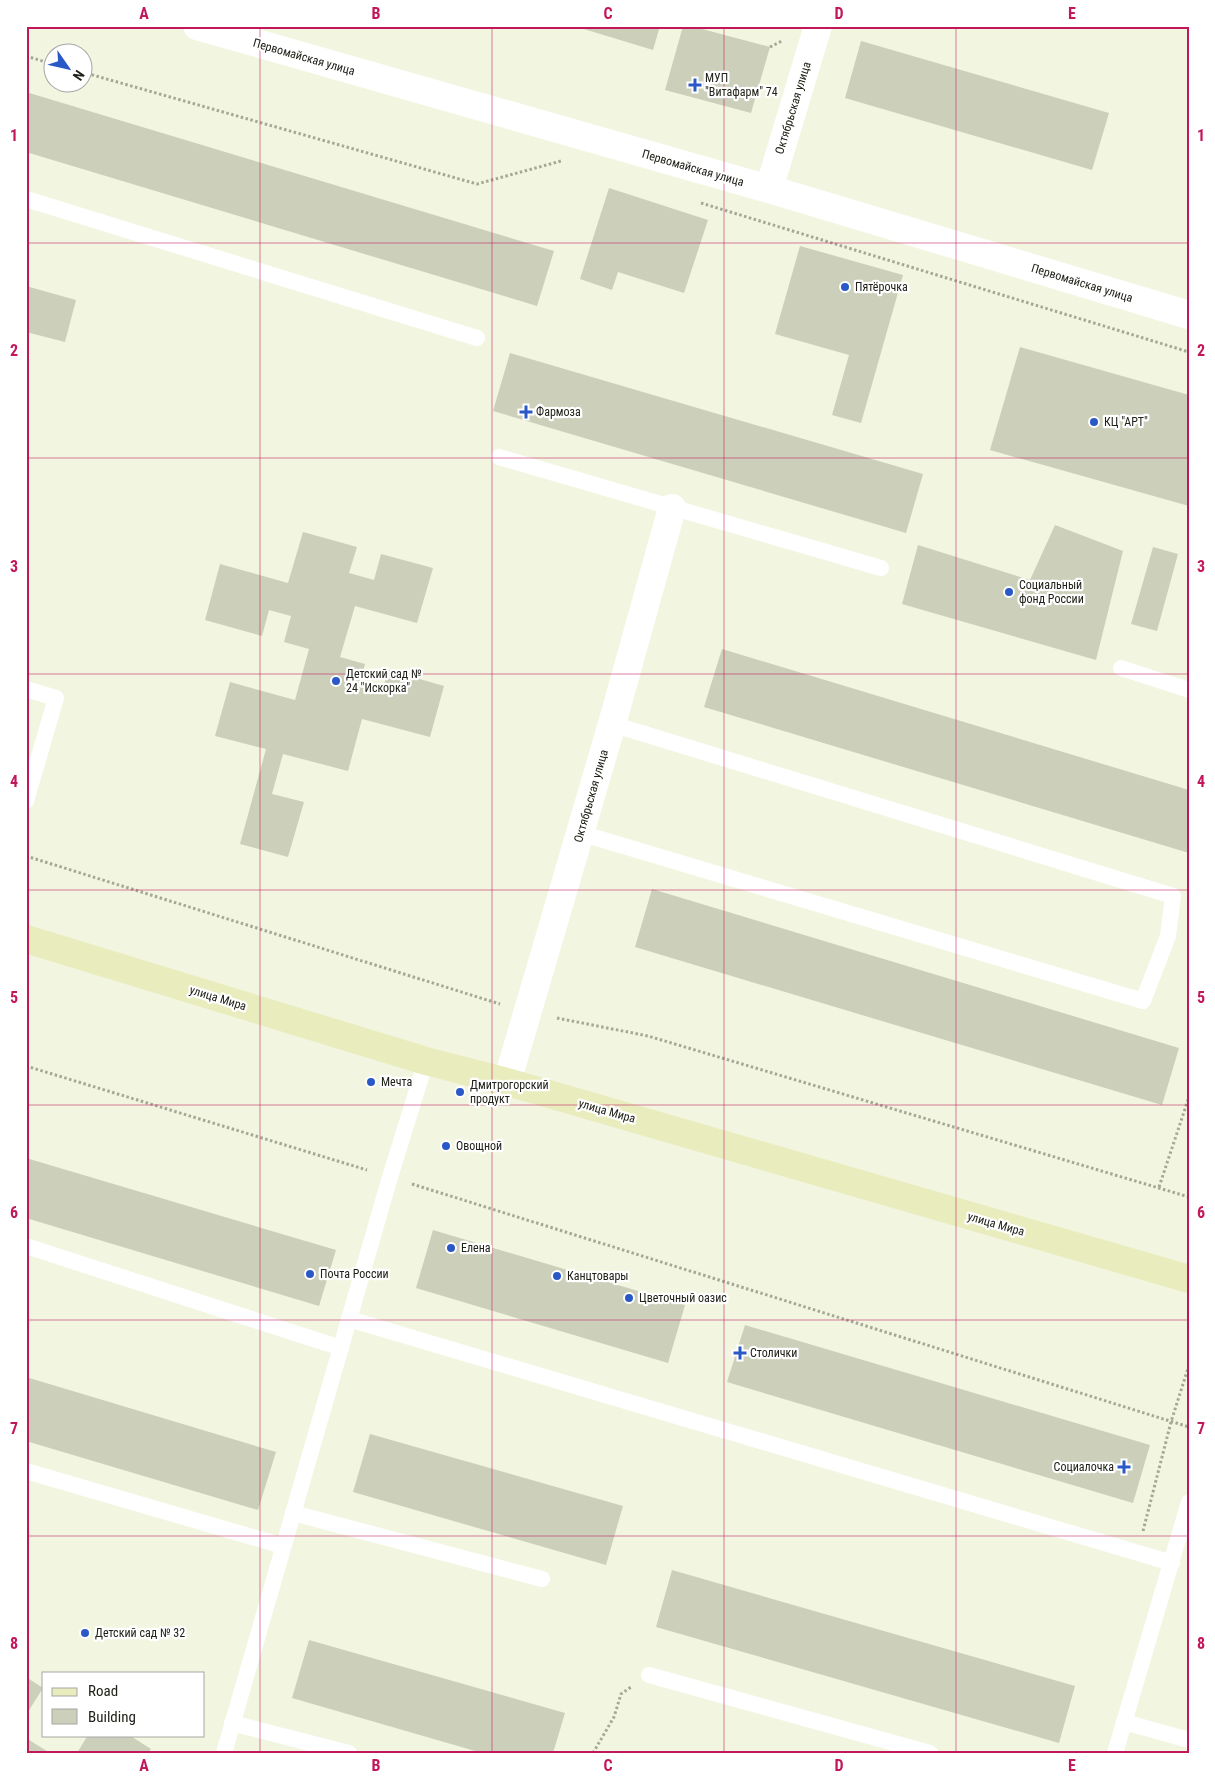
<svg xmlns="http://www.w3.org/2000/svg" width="1215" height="1779" viewBox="0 0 1215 1779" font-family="'Roboto Condensed',sans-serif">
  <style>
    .building { fill: #cccfba }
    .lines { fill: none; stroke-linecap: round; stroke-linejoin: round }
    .path { stroke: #a5a897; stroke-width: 3; stroke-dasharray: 2.5 2.5; stroke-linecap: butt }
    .lane { stroke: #fff; stroke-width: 16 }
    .street { stroke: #fff; stroke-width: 28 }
    .secondary { stroke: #e9ecbd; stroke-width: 28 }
    .grid { fill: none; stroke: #c2185b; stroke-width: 1; stroke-opacity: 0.55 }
    .poi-dot { fill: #2b58c7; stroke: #fff; stroke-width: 2 }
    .labels { text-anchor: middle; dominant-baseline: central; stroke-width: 4.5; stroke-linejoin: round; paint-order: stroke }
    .street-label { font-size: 12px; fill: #202119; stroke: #fff }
    .poi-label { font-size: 12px; fill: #202119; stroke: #fff; text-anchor: start }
    .neatline { fill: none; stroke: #c2185b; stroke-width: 2 }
    .grid-label { font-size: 16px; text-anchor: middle; font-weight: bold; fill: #c2185b }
  </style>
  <rect width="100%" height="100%" fill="#f2f6e0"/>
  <g class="building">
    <path d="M574,26H660L653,50Z"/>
    <path d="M683,26H691L770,47L751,113L665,90Z"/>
    <path d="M861,41L1109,113L1092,170L845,98Z"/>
    <path d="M26,92L554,251L537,306L26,152Z"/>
    <path d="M609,188L708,220L684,293L618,272L612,290L580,279Z"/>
    <path d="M800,246L903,275L861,423L832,415L849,355L775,334Z"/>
    <path d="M26,286L76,300L65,342L26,332Z"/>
    <path d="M1020,347L1189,395V506L990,450Z"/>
    <path d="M510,353L923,474L906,533L493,411Z"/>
    <path d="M1055,525L1123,551L1096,660L902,604L918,545L1030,580Z"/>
    <path d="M303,532L357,547L349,573L374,580L381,554L433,568L417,623L355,606L340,657L365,664L359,687L382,693L388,670L444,686L430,737L362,719L348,771L283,754L272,794L304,802L288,857L240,844L266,749L215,736L230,682L295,700L309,649L284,642L291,616L269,610L262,636L205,620L220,564L288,583Z"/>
    <path d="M1153,547L1178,554L1157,631L1131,624Z"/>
    <path d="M722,649L1189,790V853L704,707Z"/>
    <path d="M652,889L1179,1048L1162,1105L635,947Z"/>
    <path d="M26,1158L336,1250L319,1306L26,1218Z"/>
    <path d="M433,1230L685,1305L668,1363L416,1288Z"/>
    <path d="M745,1325L1150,1445L1133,1503L727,1382Z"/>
    <path d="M26,1377L276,1452L258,1510L26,1441Z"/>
    <path d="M370,1434L623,1506L606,1565L353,1492Z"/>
    <path d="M672,1570L1075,1686L1059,1743L656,1627Z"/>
    <path d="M309,1640L565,1713L553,1753H482L292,1698Z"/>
    <path d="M26,1677L43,1688L26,1715Z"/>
    <path d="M88,1735H129L151,1749L148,1753H77Z"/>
    <path d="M26,1738L50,1753H26Z"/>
  </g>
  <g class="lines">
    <g class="path">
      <path d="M770,47L782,41"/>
      <path d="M26,56L52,64"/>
      <path d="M82,72L477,184L561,161"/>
      <path d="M701,203L1189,352"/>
      <path d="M26,856L500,1004"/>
      <path d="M557,1018L648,1036L1189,1197"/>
      <path d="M26,1066L367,1170"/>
      <path d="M412,1184L1189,1427"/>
      <path d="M1159,1187L1189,1097"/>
      <path d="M1143,1531L1171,1422L1189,1365"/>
      <path d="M593,1753L614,1717L621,1694L631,1687"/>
    </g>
    <g class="lane">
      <path d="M26,199L477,338"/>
      <path d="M499,457L881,568"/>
      <path d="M1121,668L1189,690"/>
      <path d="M26,689L56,698L26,801"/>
      <path d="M580,833L1143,1001L1168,936L1173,896L612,724"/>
      <path d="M26,1246L341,1348"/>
      <path d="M349,1319L1172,1563"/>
      <path d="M26,1471L283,1546"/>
      <path d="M293,1513L542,1579"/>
      <path d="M649,1675L930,1753"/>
      <path d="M1124,1722L1189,1740"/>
      <path d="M232,1723L349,1753"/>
      <path d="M224,1753L390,1177L426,1061"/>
      <path d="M1115,1753L1189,1502"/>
    </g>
    <g class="street">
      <path d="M197,26L769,189L1189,315"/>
      <path d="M769,189L818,26"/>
      <path d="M507,1082L612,724L672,508"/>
    </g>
    <path class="secondary" d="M26,939L426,1061L507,1082L1189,1279"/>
  </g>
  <path class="grid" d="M260,26V1753M492,26V1753M724,26V1753M956,26V1753M26,243H1189M26,458H1189M26,674H1189M26,890H1189M26,1105H1189M26,1320H1189M26,1536H1189"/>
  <g class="poi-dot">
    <path d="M692.5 77.5h5v5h5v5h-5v5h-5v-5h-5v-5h5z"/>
    <circle cx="845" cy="287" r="5"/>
    <path d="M523.5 404.5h5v5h5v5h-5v5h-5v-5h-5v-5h5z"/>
    <circle cx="1094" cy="422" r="5"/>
    <circle cx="1009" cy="592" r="5"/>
    <circle cx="336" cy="681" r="5"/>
    <circle cx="371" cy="1082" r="5"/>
    <circle cx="460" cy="1092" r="5"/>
    <circle cx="446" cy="1146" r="5"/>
    <circle cx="451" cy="1248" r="5"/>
    <circle cx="310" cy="1274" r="5"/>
    <circle cx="557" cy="1276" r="5"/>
    <circle cx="629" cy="1298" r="5"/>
    <path d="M737.5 1345.5h5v5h5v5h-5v5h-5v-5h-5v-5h5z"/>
    <path d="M1121.5 1459.5h5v5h5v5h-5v5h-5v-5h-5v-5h5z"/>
    <circle cx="85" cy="1633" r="5"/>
  </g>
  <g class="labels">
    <g class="street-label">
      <text transform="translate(304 57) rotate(16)">Первомайская улица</text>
      <text transform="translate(793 108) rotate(-73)">Октябрьская улица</text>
      <text transform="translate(693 168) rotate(16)">Первомайская улица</text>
      <text transform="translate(1082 283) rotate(17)">Первомайская улица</text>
      <text transform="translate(591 796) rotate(-74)">Октябрьская улица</text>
      <text transform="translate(218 998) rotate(17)">улица Мира</text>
      <text transform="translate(607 1111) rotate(16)">улица Мира</text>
      <text transform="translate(996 1224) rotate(16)">улица Мира</text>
    </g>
    <g class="poi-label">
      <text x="705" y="78">МУП<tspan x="705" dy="14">"Витафарм" 74</tspan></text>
      <text x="855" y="287">Пятёрочка</text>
      <text x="536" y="412">Фармоза</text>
      <text x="1104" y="422">КЦ "АРТ"</text>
      <text x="1019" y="585">Социальный<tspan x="1019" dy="14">фонд России</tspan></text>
      <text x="346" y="674">Детский сад №<tspan x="346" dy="14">24 "Искорка"</tspan></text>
      <text x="381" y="1082">Мечта</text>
      <text x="470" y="1085">Дмитрогорский<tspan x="470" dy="14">продукт</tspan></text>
      <text x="456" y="1146">Овощной</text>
      <text x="461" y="1248">Елена</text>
      <text x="320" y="1274">Почта России</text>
      <text x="567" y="1276">Канцтовары</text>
      <text x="639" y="1298">Цветочный оазис</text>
      <text x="750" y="1353">Столички</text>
      <text x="1114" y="1467" text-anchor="end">Социалочка</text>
      <text x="95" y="1633">Детский сад № 32</text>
    </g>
  </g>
  <rect width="1215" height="1779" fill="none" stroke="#ffffff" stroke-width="55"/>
  <rect x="42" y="1672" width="162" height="65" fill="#ffffff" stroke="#a6a6a3"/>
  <rect x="52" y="1688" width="25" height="8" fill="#e9ecbd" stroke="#a6a6a3"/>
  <text x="88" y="1696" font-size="15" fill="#202119">Road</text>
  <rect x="52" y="1709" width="25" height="15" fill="#cccfba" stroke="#a6a6a3"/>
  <text x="88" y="1722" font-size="15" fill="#202119">Building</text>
  <g transform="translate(68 68) rotate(124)"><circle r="24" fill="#ffffff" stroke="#a6a6a3"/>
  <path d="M0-4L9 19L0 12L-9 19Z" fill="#2b58c7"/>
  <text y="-8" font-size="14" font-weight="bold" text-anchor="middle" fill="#202119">N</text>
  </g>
  <rect x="28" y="28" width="1160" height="1724" class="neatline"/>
  <g class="grid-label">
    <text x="144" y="19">A</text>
    <text x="376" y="19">B</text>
    <text x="608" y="19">C</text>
    <text x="839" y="19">D</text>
    <text x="1072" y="19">E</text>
    <text x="14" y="141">1</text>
    <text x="1201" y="141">1</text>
    <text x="14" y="356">2</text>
    <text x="1201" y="356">2</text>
    <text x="14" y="572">3</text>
    <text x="1201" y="572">3</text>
    <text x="14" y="787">4</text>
    <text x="1201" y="787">4</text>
    <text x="14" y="1003">5</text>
    <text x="1201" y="1003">5</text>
    <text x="14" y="1218">6</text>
    <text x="1201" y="1218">6</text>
    <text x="14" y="1434">7</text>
    <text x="1201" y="1434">7</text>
    <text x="14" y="1649">8</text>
    <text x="1201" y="1649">8</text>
    <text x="144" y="1771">A</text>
    <text x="376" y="1771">B</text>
    <text x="608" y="1771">C</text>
    <text x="839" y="1771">D</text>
    <text x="1072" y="1771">E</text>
  </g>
</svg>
